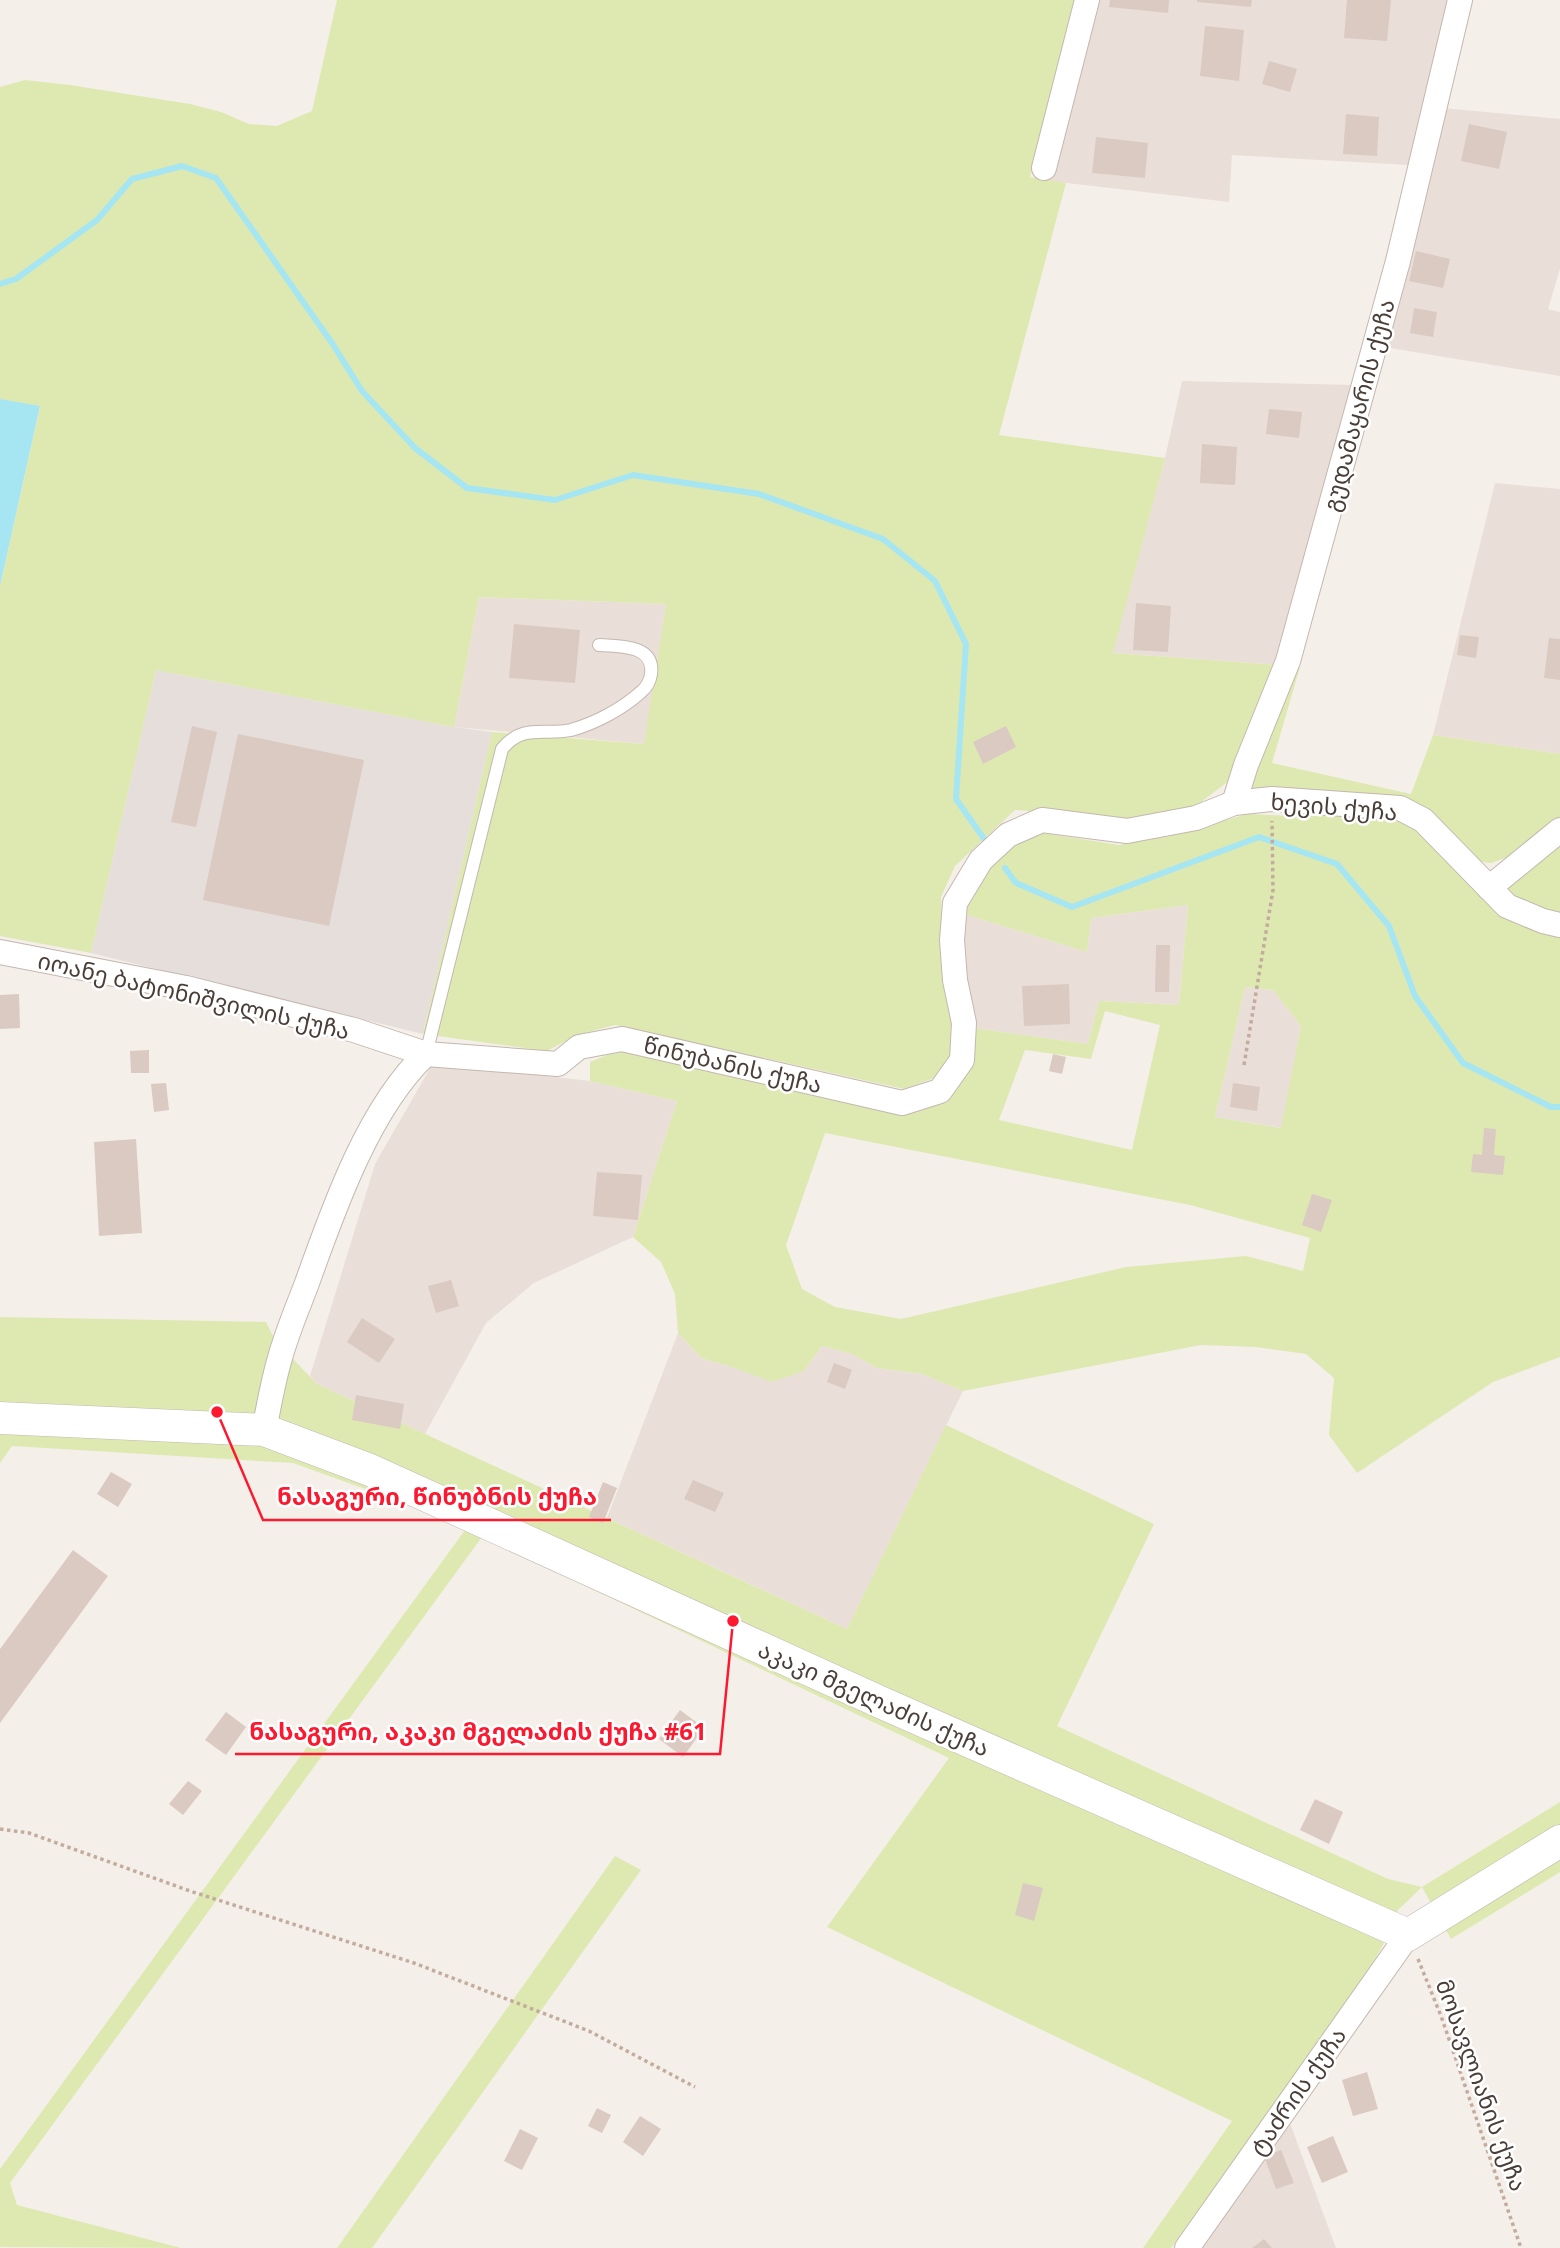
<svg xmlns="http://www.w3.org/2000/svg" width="1560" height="2248" viewBox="0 0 1560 2248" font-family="'Open Sans','Noto Sans Georgian',sans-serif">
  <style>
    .residential { fill: #e9dfd8 }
    .industrial { fill: #e5dedb }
    .green { fill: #dee9b2; fill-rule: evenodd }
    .water { fill: #a6e5f2 }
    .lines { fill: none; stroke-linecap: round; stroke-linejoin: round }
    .stream { stroke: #a6e5f2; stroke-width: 6 }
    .building { fill: #dacac2 }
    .service-casing { stroke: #c4b7af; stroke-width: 14 }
    .minor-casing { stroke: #c4b7af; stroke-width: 26 }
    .tertiary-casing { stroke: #c4b7af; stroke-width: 33 }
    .path { stroke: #c3ac9d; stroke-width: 3.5; stroke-dasharray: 3.5 3.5; stroke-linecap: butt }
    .service { stroke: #fff; stroke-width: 12 }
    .minor { stroke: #fff; stroke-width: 24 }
    .tertiary { stroke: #fff; stroke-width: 32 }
    .labels { text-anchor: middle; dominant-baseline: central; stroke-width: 5; stroke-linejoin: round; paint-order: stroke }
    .street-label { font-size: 23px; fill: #493e38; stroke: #fff }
    .leader { fill: none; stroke: #fc192f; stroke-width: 2.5 }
    .callout-dot { fill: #fc192f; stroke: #fff; stroke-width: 2.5 }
    .callout-label { font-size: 24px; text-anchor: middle; font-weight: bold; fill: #fc192f; stroke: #fff; stroke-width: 5; stroke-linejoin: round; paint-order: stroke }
  </style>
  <rect width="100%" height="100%" fill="#f5efea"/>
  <g class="residential">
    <path d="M1094,0H1452L1409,165L1232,155L1229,202L1050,181Z"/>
    <path d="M1443,108L1560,119V269L1548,309L1560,312V376L1384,347Z"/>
    <path d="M1182,381L1352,385L1278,665L1112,653L1165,458Z"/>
    <path d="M1495,483L1560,489V754L1433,735Z"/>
    <path d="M479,597L666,604L645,744L454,727Z"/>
    <path d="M1188,905L1179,1005L1099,1001L1088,1044L974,1028L960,951L961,913L1087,952L1091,918Z"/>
    <path d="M1245,987L1273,990L1301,1026L1282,1128L1215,1117Z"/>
    <path d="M433,1063L590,1081L677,1101L633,1237L534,1283L486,1323L425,1434L317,1384L310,1376L375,1164Z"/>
    <path d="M678,1333L701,1358L735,1368L804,1371L822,1346L852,1354L877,1368L922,1374L963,1391L847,1629L607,1518Z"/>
    <path d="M1287,2115L1336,2248H1196Z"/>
  </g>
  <path class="industrial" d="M156,670L454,727L492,732L423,1034L91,953Z"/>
  <g class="green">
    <path d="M337,0H1074L1030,177L1066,183L999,435L1165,458L1113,653L1278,665L1243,754L1226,783L1196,806L1151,820L1015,810L955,866L941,897L945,986L954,1039L948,1060L934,1078L904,1089L615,1025L577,1035L547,1051L423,1034L492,732L644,744L666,604L479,597L454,727L156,670L91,953L0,936V586L40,407L0,399V87L25,80L70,85L190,104L221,112L249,124L277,126L312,111Z"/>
    <path d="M1300,667L1272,763L1411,794L1433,735L1560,754V822L1517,854L1491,863L1465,860L1425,811L1254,791L1248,776L1293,671Z"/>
    <path d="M1371,811L1399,816L1560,931V1357L1493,1382L1357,1473L1329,1435L1334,1378L1306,1354L1256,1347L1201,1345L963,1391L922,1374L877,1368L852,1354L822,1346L804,1371L772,1382L735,1368L701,1358L678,1333L675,1294L661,1262L633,1237L677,1101L590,1081V1062L627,1047L934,1104L961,1083L971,1062L974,1028L1088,1044L1099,1001L1179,1005L1188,905L1091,918L1087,952L961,913L979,875L1018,840L1043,833L1119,845L1170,836L1247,814L1292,816ZM1245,987L1273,990L1301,1026L1281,1128L1215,1117ZM1105,1011L1160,1025L1132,1150L999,1120L1025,1050L1091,1059ZM825,1133L1190,1205L1310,1238L1303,1271L1246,1256L1126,1267L901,1319L835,1307L802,1289L786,1245Z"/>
    <path d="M1560,839V918L1500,889Z"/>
    <path d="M0,1317L266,1322L275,1340L317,1384L847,1629L946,1425L1154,1524L1057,1726L1388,1879L1422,1887L1560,1802V1872L1451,1939L1422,1887L1398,1910L1382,1947L1360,1984L1171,2248H1143L1232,2121L827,1927L949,1758L482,1537L10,2183L17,2205L181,2248L0,2247V2169L468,1526L293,1463L12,1446L0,1463Z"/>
    <path d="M615,1856L641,1870L372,2248H337Z"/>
  </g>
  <path class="water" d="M0,399L40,406L0,586Z"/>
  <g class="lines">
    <g class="stream">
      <path d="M0,284L16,279L97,220L132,179L182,166L216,178L332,343L362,391L415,448L467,488L555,500L633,475L759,494L883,539L935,581L966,644L956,799L987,843"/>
      <path d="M1005,868L1016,883L1072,907L1259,837L1337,864L1389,926L1415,996L1463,1063L1551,1107H1560"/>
    </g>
  </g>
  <g class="building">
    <path d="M1110,0H1169L1168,13L1109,7Z"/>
    <path d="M1197,0H1252L1251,7L1197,2Z"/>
    <path d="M1347,0H1391L1387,41L1344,38Z"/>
    <path d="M1205,26L1244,30L1239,81L1200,76Z"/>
    <path d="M1269,61L1297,69L1290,92L1262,84Z"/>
    <path d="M1346,114L1379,117L1377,156L1343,154Z"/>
    <path d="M1469,124L1507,132L1499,169L1461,161Z"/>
    <path d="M1096,137L1148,143L1145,178L1092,173Z"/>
    <path d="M1416,251L1450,259L1443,288L1409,281Z"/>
    <path d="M1414,308L1437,312L1433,337L1410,333Z"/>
    <path d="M1269,409L1302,412L1299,438L1266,434Z"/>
    <path d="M1202,444L1237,447L1235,485L1200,483Z"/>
    <path d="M1136,603L1171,606L1168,652L1133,650Z"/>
    <path d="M514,624L580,630L575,683L509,678Z"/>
    <path d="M1460,635L1479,637L1476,658L1457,655Z"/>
    <path d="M1549,638L1560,639V680L1544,678Z"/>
    <path d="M192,726L217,732L196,827L171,822Z"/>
    <path d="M1006,726L1016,747L983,764L973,742Z"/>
    <path d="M238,734L364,760L329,926L203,900Z"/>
    <path d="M1156,945H1170L1169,992H1155Z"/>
    <path d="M1069,984L1070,1024L1024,1026L1022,986Z"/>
    <path d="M19,994L20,1028L0,1029V995Z"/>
    <path d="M149,1050V1073H131L130,1051Z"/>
    <path d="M1053,1054L1066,1057L1062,1074L1049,1071Z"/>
    <path d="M166,1083L169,1110L154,1112L151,1084Z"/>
    <path d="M1233,1083L1260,1087L1257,1111L1230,1107Z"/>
    <path d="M1484,1128L1496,1129L1494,1155L1505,1156L1503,1175L1471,1172L1473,1154L1482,1155Z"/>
    <path d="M136,1139L142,1233L99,1236L94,1142Z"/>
    <path d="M597,1172L642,1175L638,1220L593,1216Z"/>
    <path d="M1312,1194L1332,1200L1321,1232L1302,1225Z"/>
    <path d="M451,1280L459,1306L436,1313L428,1286Z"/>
    <path d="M362,1318L395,1339L379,1363L347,1342Z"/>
    <path d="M834,1363L852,1370L845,1389L827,1382Z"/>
    <path d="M356,1395L404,1404L400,1429L352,1420Z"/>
    <path d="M111,1472L132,1484L118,1507L97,1494Z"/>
    <path d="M693,1480L724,1493L715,1512L684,1499Z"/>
    <path d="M603,1482L617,1488L603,1523L589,1517Z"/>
    <path d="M73,1550L108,1576L0,1723V1649Z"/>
    <path d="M680,1710L704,1728L683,1757L659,1739Z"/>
    <path d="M226,1712L246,1727L226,1755L205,1740Z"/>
    <path d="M188,1781L202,1791L183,1815L169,1804Z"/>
    <path d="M1315,1799L1343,1812L1329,1844L1300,1830Z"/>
    <path d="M1023,1883L1043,1888L1034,1921L1015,1915Z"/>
    <path d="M1367,2072L1378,2109L1353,2116L1342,2080Z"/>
    <path d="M597,2108L611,2115L602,2133L588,2126Z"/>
    <path d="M640,2116L661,2129L643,2156L623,2142Z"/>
    <path d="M520,2129L538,2138L522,2170L504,2161Z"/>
    <path d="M1333,2136L1348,2172L1322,2183L1307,2147Z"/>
    <path d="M1281,2150L1294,2183L1276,2189L1264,2156Z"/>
    <path d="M1264,2239L1272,2248H1252Z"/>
  </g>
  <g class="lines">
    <defs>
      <path id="service" d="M426,1054L502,749C523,723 544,736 571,730C596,723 622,709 641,692C647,687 650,682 651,674C655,645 620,646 599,645"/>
      <g id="minor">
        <path d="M1044,168L1087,0"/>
        <path d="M1234,803L1246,765L1288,661L1398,261L1460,0"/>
        <path d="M1489,888L1560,830"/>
        <path d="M0,952L186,988L354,1030L426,1054L558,1064L579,1047L622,1039L902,1103L940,1091L962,1060L964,1023L955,980L952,940L955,903L981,860L1008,835L1042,820L1127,831L1196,818L1234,803L1272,799L1400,808L1423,820L1507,906L1543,921L1560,925"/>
        <path d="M264,1430C269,1406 273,1381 280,1358C287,1332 298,1307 307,1283C333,1210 369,1107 426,1054"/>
        <path d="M1187,2248L1408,1935"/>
      </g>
      <path id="tertiary" d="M0,1418L264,1430L370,1470L880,1702L1408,1935L1560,1841"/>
    </defs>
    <use href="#service" class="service-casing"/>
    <use href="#minor" class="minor-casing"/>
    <use href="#tertiary" class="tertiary-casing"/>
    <g class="path">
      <path d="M1244,1065L1273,890L1272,821"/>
      <path d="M0,1829L29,1833L190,1891L414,1963L589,2031L695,2087"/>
      <path d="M1418,1959L1441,2016L1521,2248"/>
    </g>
    <use href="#service" class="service"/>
    <use href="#minor" class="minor"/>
    <use href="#tertiary" class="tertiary"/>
  </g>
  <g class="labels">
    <g class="street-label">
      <text transform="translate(1358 405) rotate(-75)">გუდამაყარის ქუჩა</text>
      <text transform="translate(1334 806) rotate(5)">ხევის ქუჩა</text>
      <text transform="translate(194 995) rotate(13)">იოანე ბატონიშვილის ქუჩა</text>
      <text transform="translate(733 1064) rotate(13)">წინუბანის ქუჩა</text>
      <text transform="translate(874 1698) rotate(24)">აკაკი მგელაძის ქუჩა</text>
      <text transform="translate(1482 2085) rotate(70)">მოსავლიანის ქუჩა</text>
      <text transform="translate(1297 2091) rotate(-55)">ტაძრის ქუჩა</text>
    </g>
  </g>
  <path class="leader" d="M217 1412L263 1520H611M733 1621L720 1754H235"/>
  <g class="callout-dot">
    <circle cx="217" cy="1412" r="7"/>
    <circle cx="733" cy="1621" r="7"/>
  </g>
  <g class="callout-label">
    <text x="437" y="1505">ნასაგური, წინუბნის ქუჩა</text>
    <text x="478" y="1740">ნასაგური, აკაკი მგელაძის ქუჩა #61</text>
  </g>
</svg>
